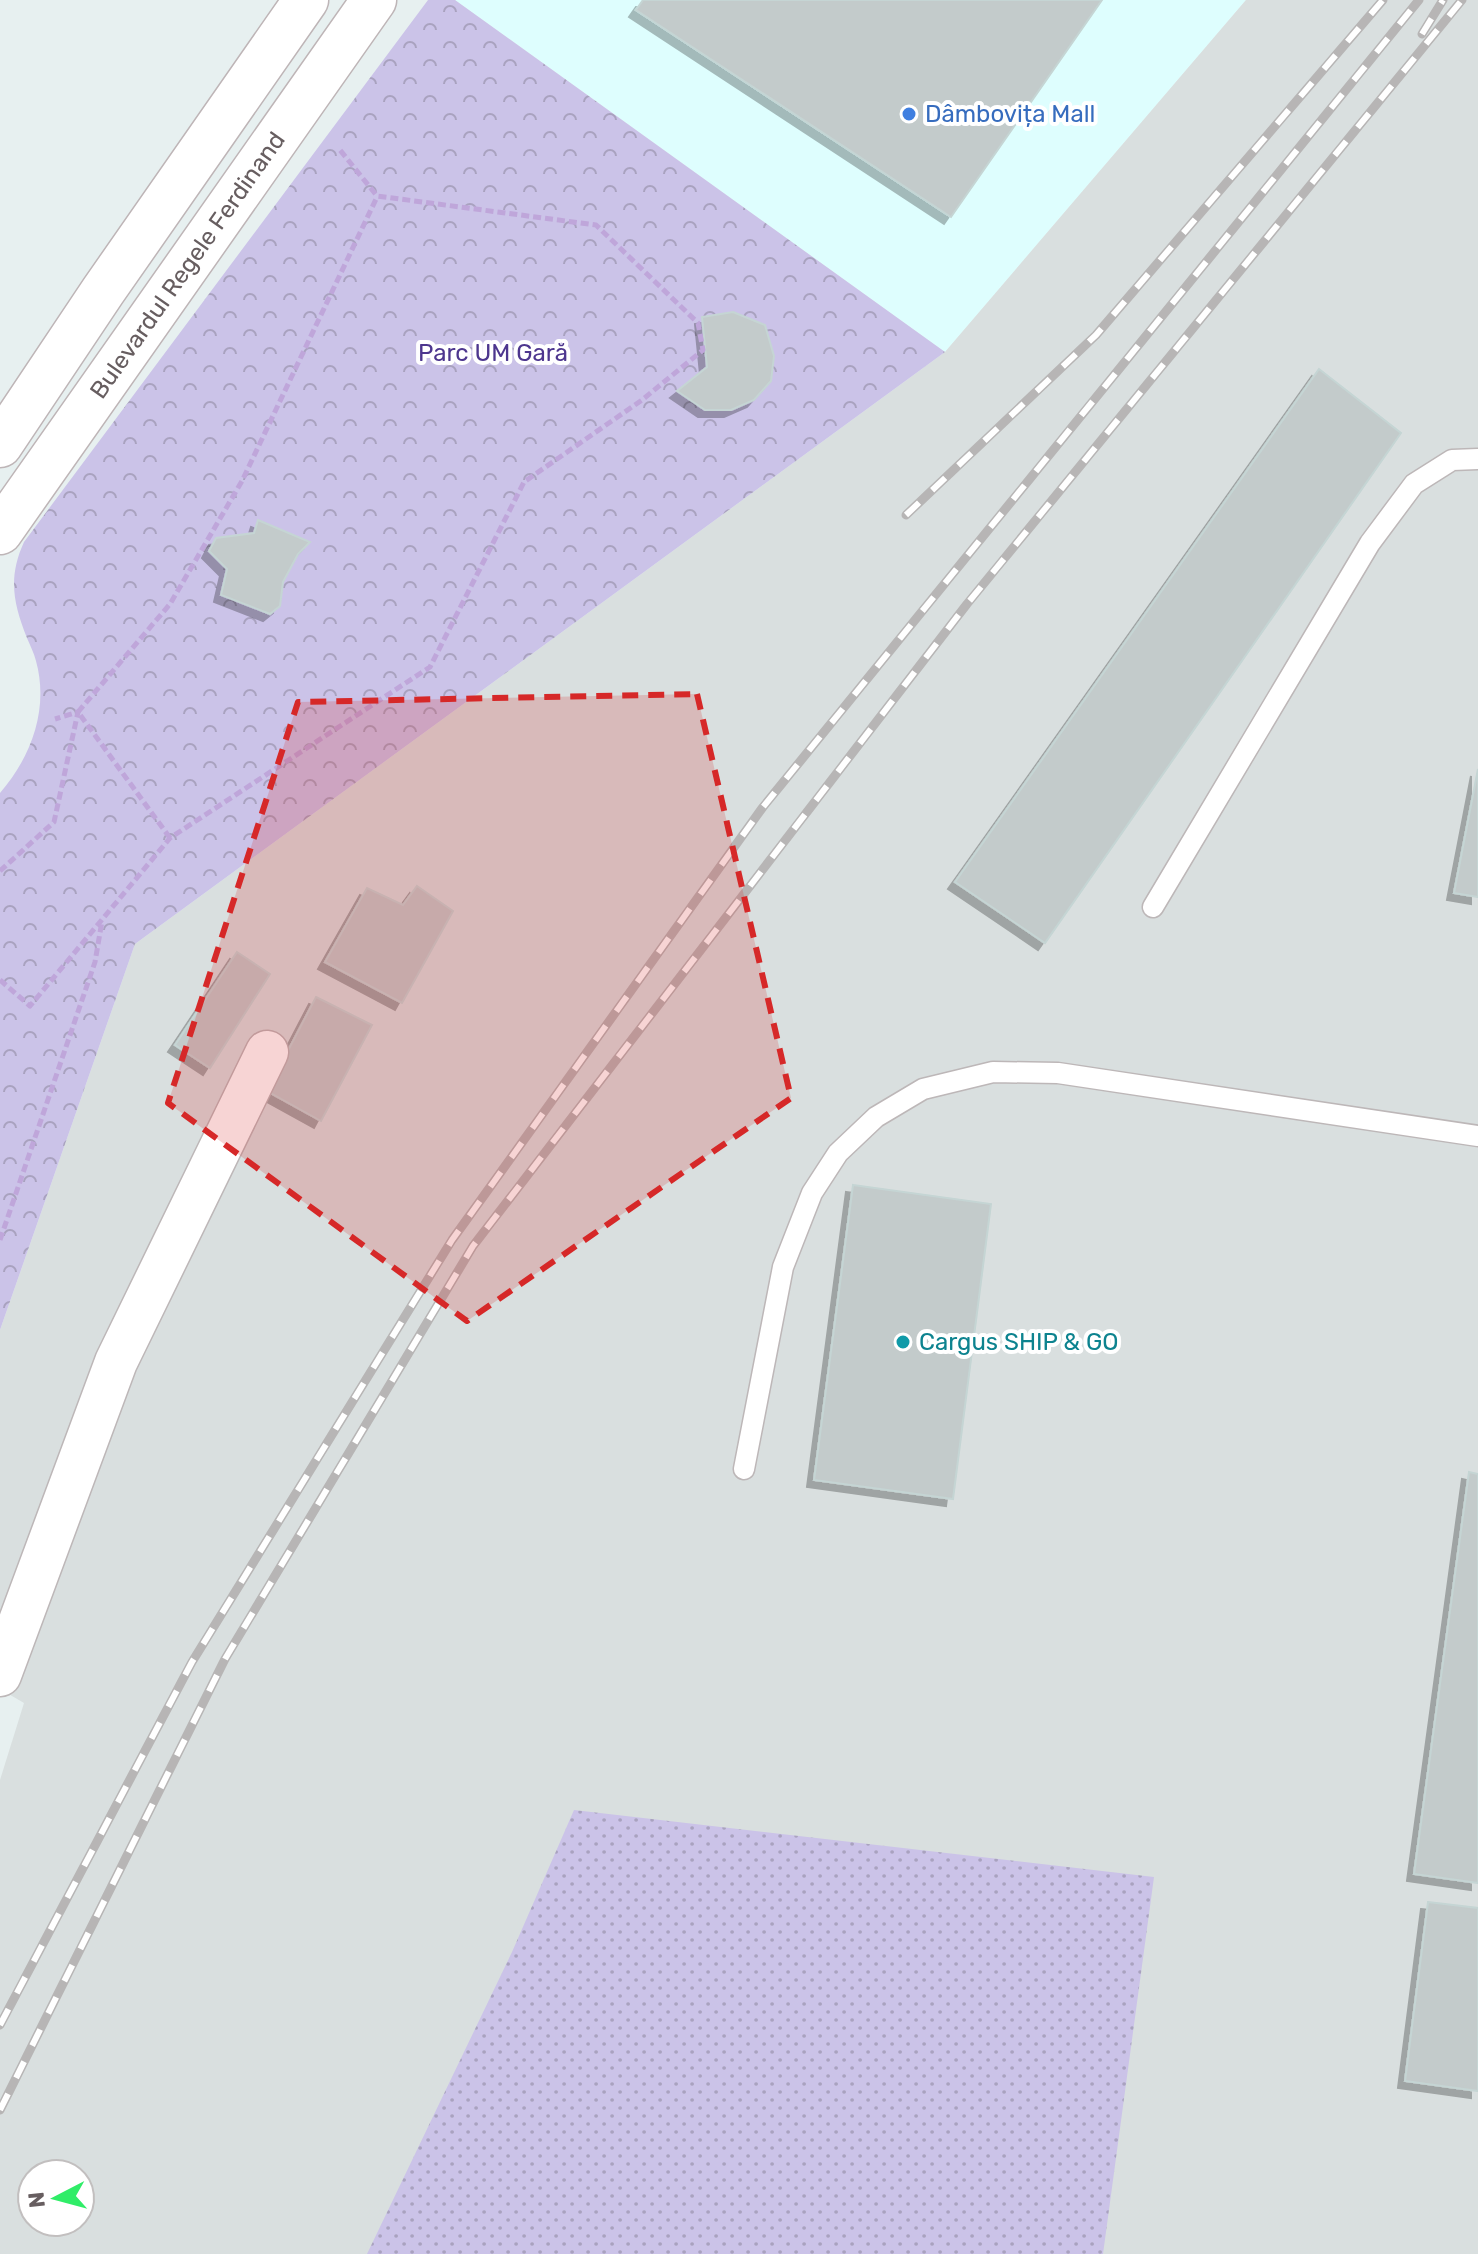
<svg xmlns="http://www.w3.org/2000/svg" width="1478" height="2254" viewBox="0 0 1478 2254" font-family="Rubik,sans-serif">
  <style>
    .commercial { fill: #defefe }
    .industrial { fill: #d9dfdf; fill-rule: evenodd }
    .grass { fill: url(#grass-dots) }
    .forest { fill: url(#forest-crowns) }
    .building { fill: #c3cbcb; stroke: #c5d5d4; stroke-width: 2; filter: url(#shadow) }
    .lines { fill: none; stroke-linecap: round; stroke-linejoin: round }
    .service-casing { stroke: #bdb7b8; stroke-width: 23 }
    .minor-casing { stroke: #bdb7b8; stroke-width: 45 }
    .secondary-casing { stroke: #beb5b7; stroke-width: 47 }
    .path { stroke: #bfa6da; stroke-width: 5; stroke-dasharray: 8 4; stroke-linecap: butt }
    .service { stroke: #fff; stroke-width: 20 }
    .minor { stroke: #fff; stroke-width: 42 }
    .secondary { stroke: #fff; stroke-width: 44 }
    .rail-casing { stroke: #b7b5b5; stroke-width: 9 }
    .rail { stroke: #fff; stroke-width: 6; stroke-dasharray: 18; stroke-linecap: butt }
    .marked { fill: #d62828; fill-opacity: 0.2; stroke: #d62828; stroke-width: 6; stroke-dasharray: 16 10; stroke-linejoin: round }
    .shop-dot { fill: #3f7fe0; stroke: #fff; stroke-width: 3 }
    .culture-dot { fill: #0f9aa8; stroke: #fff; stroke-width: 3 }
    .labels { text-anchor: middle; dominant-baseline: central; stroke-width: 8; stroke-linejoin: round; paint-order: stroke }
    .shop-label { font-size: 24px; fill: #366cbe; stroke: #fff; text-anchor: start }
    .street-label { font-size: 24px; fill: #675e60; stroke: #fff }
    .park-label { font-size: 24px; fill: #4d368e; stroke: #fff }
    .culture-label { font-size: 24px; fill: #0d838f; stroke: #fff; text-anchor: start }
  </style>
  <defs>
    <pattern id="grass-dots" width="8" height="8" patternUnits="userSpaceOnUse" patternTransform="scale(2)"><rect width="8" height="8" fill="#cbc3e8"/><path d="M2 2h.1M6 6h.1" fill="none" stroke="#a9a2bf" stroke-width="1.8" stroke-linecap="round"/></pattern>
    <pattern id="forest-crowns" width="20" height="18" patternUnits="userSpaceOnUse" patternTransform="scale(2)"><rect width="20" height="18" fill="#cbc3e8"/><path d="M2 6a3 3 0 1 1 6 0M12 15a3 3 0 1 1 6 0" fill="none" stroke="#a9a2bf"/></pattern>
    <filter id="shadow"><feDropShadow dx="-7" dy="7" stdDeviation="0" flood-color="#0004"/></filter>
  </defs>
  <rect width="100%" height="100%" fill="#e7f0f0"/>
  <path class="commercial" d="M455,0H1246L945,352Z"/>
  <path class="industrial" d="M1246,0H1478V2254H0V1780L24,1703L0,1689V1330L135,944L945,352ZM32,2174H80V2222H32Z"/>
  <path class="grass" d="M574,1810L1154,1877L1103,2254H367L512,1952Z"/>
  <path class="forest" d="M428,0H455L945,352L135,944L0,1330V793C32,756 49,708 36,661C34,653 30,645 27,638C13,603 8,577 24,542Z"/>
  <g class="building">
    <path d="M643,0H1102L951,217L636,10Z"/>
    <path d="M733,312L765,325L774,356L771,381L754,400L731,410H705L677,391L707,367L702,317Z"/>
    <path d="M1319,369L1401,433L1045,943L955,882Z"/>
    <path d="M258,520L310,542L298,554L283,582L280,606L270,614L221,595L227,569L209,551L216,538L254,533Z"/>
    <path d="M1478,769V897L1454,893Z"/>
    <path d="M417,886L453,911L402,1003L325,962L367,888L403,905Z"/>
    <path d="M237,952L270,974L210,1068L175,1045Z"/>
    <path d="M316,997L372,1025L321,1121L267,1091Z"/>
    <path d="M853,1185L991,1204L953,1499L814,1480Z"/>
    <path d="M1469,1472L1478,1474V1883L1414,1874Z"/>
    <path d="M1428,1902L1478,1908V2091L1405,2081Z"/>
  </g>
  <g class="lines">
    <defs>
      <g id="service">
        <path d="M1153,907L1370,543L1414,484L1452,460L1478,459"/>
        <path d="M744,1469L783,1267L812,1193L838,1153L876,1117L923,1089L993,1072L1058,1073L1478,1136"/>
      </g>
      <path id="minor" d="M0,1675L116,1362L267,1052"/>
      <g id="secondary">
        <path d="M0,445L103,291L306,0"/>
        <path id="s1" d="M0,532L374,0"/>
      </g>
    </defs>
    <use href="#service" class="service-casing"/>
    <use href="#minor" class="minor-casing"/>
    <use href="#secondary" class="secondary-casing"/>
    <g class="path">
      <path d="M170,838L78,712L170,604L242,481L377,197"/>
      <path d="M0,871L54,822L78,712L55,719"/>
      <path d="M0,980L30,1006L170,838L430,667L524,482L642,400L703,350L698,323L596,225L377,196L340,150"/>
      <path d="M0,1240L95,962L102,921"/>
    </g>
    <use href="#service" class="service"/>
    <use href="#minor" class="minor"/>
    <use href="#secondary" class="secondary"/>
    <defs>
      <g id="rail">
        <path d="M1422,34L1443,0"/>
        <path d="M906,515L1096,335L1383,0"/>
        <path d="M0,2025L192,1662L452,1240L763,807L1419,0"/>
        <path d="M0,2110L225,1659L473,1246L967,604L1462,0"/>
      </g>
    </defs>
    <use href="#rail" class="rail-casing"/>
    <use href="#rail" class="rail"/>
  </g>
  <path class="marked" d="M697,694L791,1098L467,1321L168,1103L298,702Z"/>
  <circle class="shop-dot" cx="909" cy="114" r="8"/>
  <circle class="culture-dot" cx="903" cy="1342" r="8"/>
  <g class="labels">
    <g class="shop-label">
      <text x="925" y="114">Dâmbovița Mall</text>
    </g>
    <g class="street-label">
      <text stroke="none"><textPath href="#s1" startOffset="326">Bulevardul Regele Ferdinand</textPath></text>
    </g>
    <g class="park-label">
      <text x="493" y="353">Parc UM Gară</text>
    </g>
    <g class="culture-label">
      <text x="919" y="1342">Cargus SHIP &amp; GO</text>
    </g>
  </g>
  <g transform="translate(56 2198) rotate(264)"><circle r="38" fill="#ffffff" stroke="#c2bfbf" stroke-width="2"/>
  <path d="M0-6L14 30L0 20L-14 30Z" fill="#30ed68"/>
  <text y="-12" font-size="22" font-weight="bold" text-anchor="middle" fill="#675e60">N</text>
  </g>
</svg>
